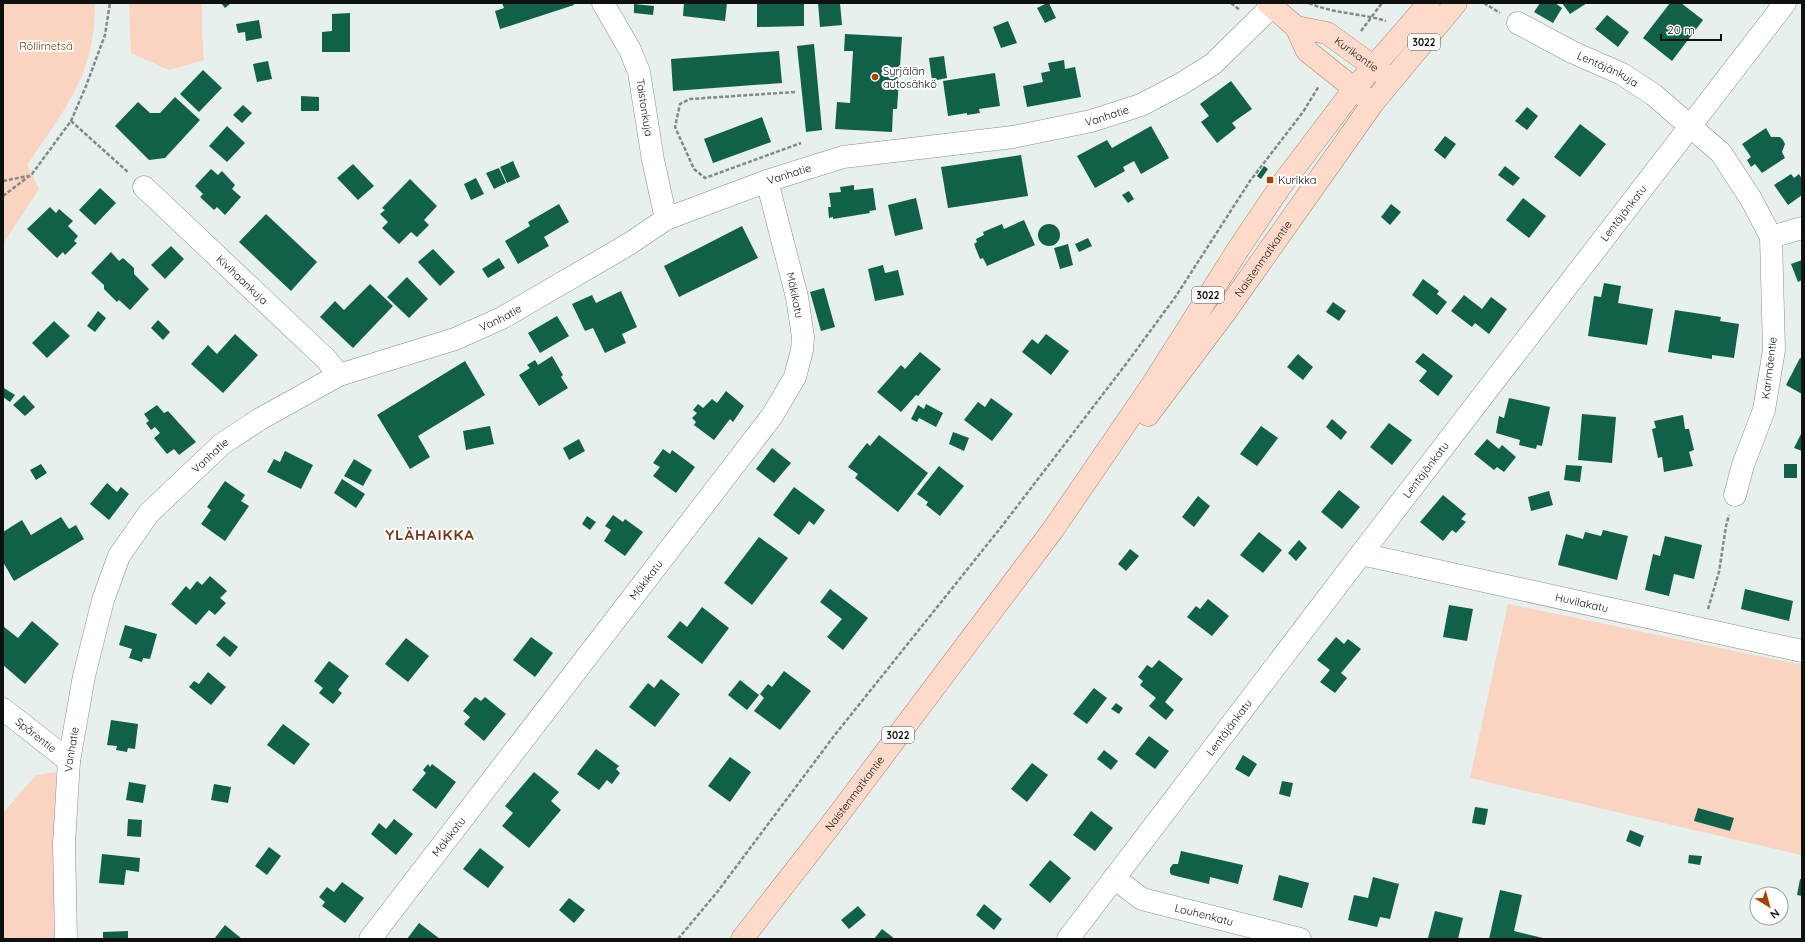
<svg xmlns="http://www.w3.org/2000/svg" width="1805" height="942" viewBox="0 0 1805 942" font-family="Quicksand,sans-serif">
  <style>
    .green { fill: #fad3c1 }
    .building { fill: #11614a }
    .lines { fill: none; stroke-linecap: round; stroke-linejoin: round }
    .minor-casing { stroke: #868e8a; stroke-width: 23 }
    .major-casing { stroke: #aa8372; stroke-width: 23 }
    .path { stroke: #838987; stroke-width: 2.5; stroke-dasharray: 4 2; stroke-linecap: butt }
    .minor { stroke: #fff; stroke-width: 22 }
    .major { stroke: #fedaca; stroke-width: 22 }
    .poi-dot { fill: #a64502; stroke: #fff; stroke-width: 1.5 }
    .labels { text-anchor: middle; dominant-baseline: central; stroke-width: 4; stroke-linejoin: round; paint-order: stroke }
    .shield { fill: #fff; stroke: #565858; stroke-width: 1 }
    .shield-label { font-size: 10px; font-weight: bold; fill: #0e1110 }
    .park-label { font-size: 11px; fill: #7a3104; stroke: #fff }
    .street-label { font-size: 11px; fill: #0e1110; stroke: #fff }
    .poi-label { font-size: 11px; fill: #0e1110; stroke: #fff; text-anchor: start }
    .district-label { font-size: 15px; font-weight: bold; letter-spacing: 1px; fill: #793a18; stroke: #fff }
  </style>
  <rect width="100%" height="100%" fill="#e7f0ec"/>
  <g class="green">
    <path d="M3,3H95C95,25 92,49 84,70C72,103 47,135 27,165L39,189L3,244Z"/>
    <path d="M129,3H202V31L204,60L169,70L131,53Z"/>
    <path d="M1508,604L1802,665V855L1470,778Z"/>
    <path d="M56,772L54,939H3V813L36,775Z"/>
  </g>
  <g class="building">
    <path d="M221,3H231L225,8Z"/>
    <path d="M502,3H573L574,5L500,29L495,11L504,8Z"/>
    <path d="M684,3H727L725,21L683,16Z"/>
    <path d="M757,3H804V26L757,27Z"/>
    <path d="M818,3H840L842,25L820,27Z"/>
    <path d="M1047,3H1049L1056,18L1045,23L1037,8Z"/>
    <path d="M1540,3H1555L1562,8L1553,23L1534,12Z"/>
    <path d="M1562,3H1587L1570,14Z"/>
    <path d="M1670,3H1681L1703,20L1672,61L1643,38Z"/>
    <path d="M634,4L654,6L653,15L634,13Z"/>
    <path d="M350,13V52H322V32L332,31V14Z"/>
    <path d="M1607,15L1629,32L1618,47L1595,29Z"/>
    <path d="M259,20L262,38L246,41L245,32L238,33L236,24Z"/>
    <path d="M1008,21L1017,43L1001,48L993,27Z"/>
    <path d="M845,34L902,37L897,109H893L892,132L835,129L837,102L850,103L853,51H844Z"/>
    <path d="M814,44L822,130L806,132L797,46Z"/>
    <path d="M779,51L782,83L673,91L671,59Z"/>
    <path d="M944,56L947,78L932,81L929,58Z"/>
    <path d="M1064,60L1065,69L1075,67L1081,97L1027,107L1023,86L1043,82L1041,73L1050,71L1048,63Z"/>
    <path d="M268,61L272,79L257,82L253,64Z"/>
    <path d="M203,70L222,88L199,112L180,94Z"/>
    <path d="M995,73L1000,106L979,109L980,113L967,115V113L948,116L943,81Z"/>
    <path d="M1231,81L1252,109L1232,123L1236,128L1217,143L1201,122L1209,116L1200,104Z"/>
    <path d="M301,96L319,97V111H301Z"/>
    <path d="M175,97L200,120L165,158L149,160L115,126L138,102L150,113H160Z"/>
    <path d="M243,105L252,113L242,123L233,115Z"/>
    <path d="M1527,107L1538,116L1527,130L1515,121Z"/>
    <path d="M762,117L771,142L713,163L704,139Z"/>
    <path d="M1580,124L1606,144L1580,177L1554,157Z"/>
    <path d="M227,126L245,143L227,162L209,146Z"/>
    <path d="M1151,126L1169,158L1141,174L1134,161L1123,167L1125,171L1095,188L1077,156L1107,140L1112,148Z"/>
    <path d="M1766,128L1771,137H1780L1783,140L1785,144L1782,152L1785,158L1762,173L1755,164L1751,167L1747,160L1751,157L1742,144Z"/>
    <path d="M1445,136L1456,144L1445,159L1434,150Z"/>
    <path d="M1021,155L1028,196L948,208L941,167Z"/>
    <path d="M513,161L520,177L507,183L500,167Z"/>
    <path d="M353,164L374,186L358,200L337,178Z"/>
    <path d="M1264,166L1268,169L1261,179L1257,176Z"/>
    <path d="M1505,166L1520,178L1513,186L1498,175Z"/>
    <path d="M499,168L506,183L494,189L486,173Z"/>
    <path d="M211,169L218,175L222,171L235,185L232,189L241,197L225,215L217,207L214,210L200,197L203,194L195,186Z"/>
    <path d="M1791,174L1794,178L1799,174L1802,179V190L1801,191L1802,195L1788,205L1774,185Z"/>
    <path d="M476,178L484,194L471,200L464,184Z"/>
    <path d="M410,179L437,206L424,220L429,225L417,237L411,232L399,244L382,228L388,222L380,214L385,210L382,208Z"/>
    <path d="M854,185V190L873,188L876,210L869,211L870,213L833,219V217L829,218L828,207H831L829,193L841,192L840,187Z"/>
    <path d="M100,188L116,203L95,225L79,210Z"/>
    <path d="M1129,191L1134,199L1128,203L1122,195Z"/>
    <path d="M916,198L923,229L895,236L888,205Z"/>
    <path d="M1523,198L1546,216L1529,238L1506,220Z"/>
    <path d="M559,204L569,222L544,237L549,246L518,264L505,241L530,226L528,222Z"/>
    <path d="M1391,204L1401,212L1390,225L1381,217Z"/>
    <path d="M50,207L56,213L59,209L73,221L68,226L78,236L74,241L77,243L65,255L63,252L57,258L27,229Z"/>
    <path d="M266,214L317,262L291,291L239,242Z"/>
    <path d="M1024,220L1035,245L987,266L983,258L980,259L974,244L977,242L976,239L984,235L983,232L1002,224L1004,229Z"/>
    <circle cx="1049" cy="235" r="11"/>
    <path d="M742,226L758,258L679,297L664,266Z"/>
    <path d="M1088,238L1092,246L1079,252L1075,244Z"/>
    <path d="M1068,244L1073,265L1060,269L1054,248Z"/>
    <path d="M171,246L184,259L165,279L151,265Z"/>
    <path d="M433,249L455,272L440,286L418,262Z"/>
    <path d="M111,252L119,261L123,258L134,268V274L149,289L130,310L119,300L117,302L104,289V285L91,273Z"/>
    <path d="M499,258L505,268L488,278L482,269Z"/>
    <path d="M1802,260V280L1798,282L1791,264Z"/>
    <path d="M883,265L885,273L898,270L904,295L875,301L868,269Z"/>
    <path d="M407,277L428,299L409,318L387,297Z"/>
    <path d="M1423,279L1439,291L1437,294L1447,302L1437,315L1412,295Z"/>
    <path d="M1604,283L1621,286L1618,303L1653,309L1647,345L1588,336L1594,296L1601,297Z"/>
    <path d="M370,284L393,306L353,348L320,317L335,301L344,310Z"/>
    <path d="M824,288L835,327L821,331L810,292Z"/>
    <path d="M621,291L637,327L622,334L626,343L605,353L593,328L585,331L572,304L592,295L596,303Z"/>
    <path d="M1464,295L1482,309L1491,297L1507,309L1489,334L1475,323L1472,327L1451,311Z"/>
    <path d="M1333,302L1346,311L1339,321L1326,312Z"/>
    <path d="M1675,310L1721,317L1720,321L1739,324L1734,358L1712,355V359L1668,352Z"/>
    <path d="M98,311L106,318L95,332L87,326Z"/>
    <path d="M557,316L569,336L540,353L528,333Z"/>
    <path d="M158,320L170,332L163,340L151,328Z"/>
    <path d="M54,321L70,336L47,358L32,343Z"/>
    <path d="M235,334L258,355L223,393L191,364L208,345L217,354Z"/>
    <path d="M1046,334L1069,351L1051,375L1022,352L1032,339L1038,344Z"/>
    <path d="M920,352L941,369L918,396L916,395L901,412L877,392L901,365L905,369Z"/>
    <path d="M1423,353L1453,376L1438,396L1419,381L1427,371L1415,362Z"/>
    <path d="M1298,354L1313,367L1303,380L1287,367Z"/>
    <path d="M552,356L563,375L561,377L568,388L539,406L519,375L530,368L527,365L535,360L538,365Z"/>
    <path d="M1800,358L1802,359V394L1786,385Z"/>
    <path d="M465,361L485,395L418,436L430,457L410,469L377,415Z"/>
    <path d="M4,388L15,395L10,402L3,397Z"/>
    <path d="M726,391L744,406L733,422L730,419L714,440L694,425L696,422L692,418L697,413L693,410L698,404L703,408L712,399L717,403Z"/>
    <path d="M24,395L35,407L25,416L13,405Z"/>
    <path d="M991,398L1013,414L992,441L964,420L978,402L985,407Z"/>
    <path d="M1509,398L1550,407L1542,446L1537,445L1536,449L1519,445L1520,440L1496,433L1499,416L1504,418Z"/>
    <path d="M926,404L943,413L936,427L919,418L917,422L911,419L918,405L924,409Z"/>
    <path d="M157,405L164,413L168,411L196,442L179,455L174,449L167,454L154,438L160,433L155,427L151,430L146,423L149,421L144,414Z"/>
    <path d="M1582,414L1616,417L1612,463L1578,460Z"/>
    <path d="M1683,415L1685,429H1689L1694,450L1689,452L1693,466L1664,472L1662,457L1658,458L1652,429L1656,428L1654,421Z"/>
    <path d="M1332,419L1347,432L1341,440L1326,427Z"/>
    <path d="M1389,423L1412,440L1392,465L1370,447Z"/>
    <path d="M490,426L494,444L466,450L463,431Z"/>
    <path d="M1261,426L1278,438L1257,466L1240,454Z"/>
    <path d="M953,432L969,438L964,451L949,444Z"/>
    <path d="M1802,432V451L1794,448Z"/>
    <path d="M879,435L928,473L898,512L855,478L858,474L848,467L867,443L870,446Z"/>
    <path d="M579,439L585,451L569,460L563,448Z"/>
    <path d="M1487,439L1499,449L1502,445L1516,457L1504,472L1497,467L1494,470L1474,454Z"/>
    <path d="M772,448L791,463L774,483L756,469Z"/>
    <path d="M663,449L670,454L672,450L695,467L676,493L653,476L660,467L653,463Z"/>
    <path d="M285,451L313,465L301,489L267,472L274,459L280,462Z"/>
    <path d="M354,459L372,470L363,486L344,476Z"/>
    <path d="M41,464L47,473L36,480L30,470Z"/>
    <rect x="1784" y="464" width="13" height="14"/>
    <path d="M1566,465L1582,466L1580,482L1564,480Z"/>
    <path d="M939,466L964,486L940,516L926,505L928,502L917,494Z"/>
    <path d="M342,479L365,494L356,508L334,493Z"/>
    <path d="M225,481L245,495L241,501L249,506L225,541L201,524L211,510L207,507Z"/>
    <path d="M107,483L117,492L121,487L129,494L109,520L90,504Z"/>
    <path d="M794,487L825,510L814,525L809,521L799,535L773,515Z"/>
    <path d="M1339,490L1360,507L1342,529L1321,512Z"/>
    <path d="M1549,491L1553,505L1531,511L1528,497Z"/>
    <path d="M1443,495L1466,514L1461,519L1466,522L1456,533L1452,530L1443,541L1420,522Z"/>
    <path d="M1198,496L1210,506L1194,527L1182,517Z"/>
    <path d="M613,515L623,522L625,519L643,532L625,556L604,541L611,530L605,526Z"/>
    <path d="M587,516L596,522L590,530L582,524Z"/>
    <path d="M61,517L69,529L76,525L84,539L14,581L3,562V532L22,520L31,535Z"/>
    <path d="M1603,530L1628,536L1617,580L1558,565L1566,534L1583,539L1585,532L1601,536Z"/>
    <path d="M1259,532L1282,550L1263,573L1240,555Z"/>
    <path d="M1665,536L1702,545L1694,579L1674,574L1669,596L1645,590L1653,554L1660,556Z"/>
    <path d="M759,537L788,558L752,605L724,583Z"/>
    <path d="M1299,540L1307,548L1296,561L1288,553Z"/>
    <path d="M1130,549L1139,556L1126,571L1118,564Z"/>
    <path d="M210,576L227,591L220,598L226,603L215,615L209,610L196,625L171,604L186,586L190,590L197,581L202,585Z"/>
    <path d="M830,589L868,618L843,650L827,637L842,619L820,602Z"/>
    <path d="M1745,589L1793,601L1789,621L1741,609Z"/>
    <path d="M1208,599L1229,616L1212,636L1187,617L1196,606L1200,609Z"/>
    <path d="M1449,605L1473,609L1467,641L1443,637Z"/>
    <path d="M702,607L729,628L702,664L667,637L680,621L687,627Z"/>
    <path d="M32,621L59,644L25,684L3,665V626L18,638Z"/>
    <path d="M125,625L157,634L150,659L143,658L142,662L129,658L132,649L119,645Z"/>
    <path d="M224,636L238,647L230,657L216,645Z"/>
    <path d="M531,637L553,653L535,677L513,660Z"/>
    <path d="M1336,637L1344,644L1348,639L1361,649L1341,673L1347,678L1335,693L1320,682L1330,670L1317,660Z"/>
    <path d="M406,638L429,656L408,682L385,664Z"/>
    <path d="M1159,660L1183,679L1165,702L1174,710L1166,720L1149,706L1156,698L1140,685L1143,681L1138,677L1147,665L1152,668Z"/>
    <path d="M329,661L349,676L338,690L342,693L333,704L319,693L323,688L314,681Z"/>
    <path d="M784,671L811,691L780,730L754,711L764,698L760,694L768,684L772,687Z"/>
    <path d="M208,672L226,687L211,705L189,687L194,681L199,684Z"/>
    <path d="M661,679L680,694L655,727L629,707L648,683L654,688Z"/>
    <path d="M740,680L759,695L747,710L728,695Z"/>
    <path d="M1094,688L1107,698L1087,724L1073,714Z"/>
    <path d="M475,697L481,701L485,697L506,714L484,741L464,724L470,717L463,711Z"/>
    <path d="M1116,703L1123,708L1119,714L1111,709Z"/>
    <path d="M111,720L138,724L135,749L128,748L127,752L116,750L117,746L107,745Z"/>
    <path d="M283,724L310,744L294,765L267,745Z"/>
    <path d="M1149,736L1169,751L1155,769L1135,754Z"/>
    <path d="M596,749L619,766L616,769L620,773L612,784L607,780L599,790L577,774Z"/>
    <path d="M1104,750L1118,761L1111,770L1097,759Z"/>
    <path d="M1243,755L1257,764L1249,777L1235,769Z"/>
    <path d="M730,757L751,772L730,802L708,786Z"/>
    <path d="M1032,763L1048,775L1027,802L1011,789Z"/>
    <path d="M428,764L430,767L432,764L456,782L436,809L412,790L426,773L423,770Z"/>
    <path d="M534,772L559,792L551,801L561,810L529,848L502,826L513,813L505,806Z"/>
    <path d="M1282,781L1293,783L1290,797L1279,794Z"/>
    <path d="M129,782L146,785L143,803L126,800Z"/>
    <path d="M214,784L231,787L228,803L211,800Z"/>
    <path d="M1475,807L1488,809L1485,825L1472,823Z"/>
    <path d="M1698,808L1734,818L1730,831L1694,821Z"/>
    <path d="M1091,811L1113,828L1095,851L1073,835Z"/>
    <path d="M128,819L142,820L141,837L127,836Z"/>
    <path d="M394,819L413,834L396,855L371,834L379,823L386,829Z"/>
    <path d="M1630,830L1644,836L1640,847L1626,841Z"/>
    <path d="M269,847L281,856L267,875L255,866Z"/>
    <path d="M480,848L504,867L488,888L463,869Z"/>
    <path d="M1181,851L1243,865L1238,884L1210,877L1209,884L1172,875L1170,873V868L1173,864H1178Z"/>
    <path d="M102,854L140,858L139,872L126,870L124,885L99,883Z"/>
    <path d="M1689,855L1702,856L1700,865L1688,863Z"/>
    <path d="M1050,860L1071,878L1050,903L1029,885Z"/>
    <path d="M1279,875L1309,883L1302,908L1273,900Z"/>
    <path d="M1373,877L1399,884L1390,919L1380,917L1377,927L1348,920L1354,895L1368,898Z"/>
    <path d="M1800,879H1802V896L1797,895Z"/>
    <path d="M342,882L364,898L345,923L322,906L325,902L319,897L327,887L334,892Z"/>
    <path d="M1500,890L1522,895L1514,931L1547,939H1489Z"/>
    <path d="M569,898L585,910L574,923L559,910Z"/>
    <path d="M984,904L1002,919L994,930L976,915Z"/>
    <path d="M858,906L866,915L849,929L841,920Z"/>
    <path d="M1435,911L1463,918L1458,939L1428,938Z"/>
    <path d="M419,923L440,939H407Z"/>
    <path d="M225,925L242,939H214Z"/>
    <path d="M882,929L895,939H874Z"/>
    <path d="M128,931V939H103V932Z"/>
  </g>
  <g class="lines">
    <defs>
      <g id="minor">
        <path id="s1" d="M603,3L630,50L639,72L653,160L666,219"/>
        <path id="s2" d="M1518,23L1572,52L1622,74L1654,95L1721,153L1751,199L1771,237L1774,350L1764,410L1743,465L1735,495"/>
        <path id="s3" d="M144,187L326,359L339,375"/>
        <path d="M1771,237L1802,228"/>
        <path id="s4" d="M1361,554L1802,651"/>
        <path id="s5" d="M3,709L69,761"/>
        <path id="s6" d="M1114,878L1142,899L1300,939"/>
        <path id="s7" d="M66,939L64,844L69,761L84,676L103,600L119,556L149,513L222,444L260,419L339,375L455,339L502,318L629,244L666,219L767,181L843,157L1013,137L1091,121L1141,105L1181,84L1213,64L1272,6"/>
        <path id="s8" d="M370,939L772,416L795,377L802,350L803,337L797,297L767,181"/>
        <path id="s9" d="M1068,939L1361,554L1785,3"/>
      </g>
      <g id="major">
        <path d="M1268,3L1296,27L1307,51L1366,98"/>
        <path id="s10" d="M1296,27L1327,33L1384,74"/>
        <path id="s11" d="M1148,415L1224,314L1373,103L1456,3"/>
        <path id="s12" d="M742,939L830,826L1052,531L1152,385L1239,248L1280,187L1354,89L1429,3"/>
      </g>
    </defs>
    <use href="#minor" class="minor-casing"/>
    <use href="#major" class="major-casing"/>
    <g class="path">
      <path d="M1231,3L1240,10"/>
      <path d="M1309,3C1334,14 1361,13 1386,21"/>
      <path d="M1484,3L1500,13"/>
      <path d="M1361,31L1382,3"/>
      <path d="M795,92L690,99L680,104L675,127L694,169L705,178L801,143"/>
      <path d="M71,121L129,173"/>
      <path d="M3,181L28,176"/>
      <path d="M3,196L32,174L71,121L86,86L105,35L110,3"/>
      <path d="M1708,609L1719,572L1726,526L1729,515"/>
      <path d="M678,939L718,891L834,736L1002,526L1126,364L1176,296L1250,181L1303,112L1319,86"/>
    </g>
    <use href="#minor" class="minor"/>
    <use href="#major" class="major"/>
  </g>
  <g class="poi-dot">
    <circle cx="875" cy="77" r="4"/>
    <rect x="1266" y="176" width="8" height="8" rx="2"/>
  </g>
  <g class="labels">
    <g class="shield">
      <rect x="1408" y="34" width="32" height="16" rx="3"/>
      <rect x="1192" y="287" width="32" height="16" rx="3"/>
      <rect x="882" y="727" width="32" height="16" rx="3"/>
    </g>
    <g class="shield-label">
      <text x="1424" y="42">3022</text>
      <text x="1208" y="295">3022</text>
      <text x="898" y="735">3022</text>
    </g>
    <g class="park-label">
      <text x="46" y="46">Röllimetsä</text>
    </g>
    <g class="street-label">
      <text stroke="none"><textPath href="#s10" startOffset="68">Kurikantie</textPath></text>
      <text stroke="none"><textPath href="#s2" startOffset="101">Lentäjänkuja</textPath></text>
      <text stroke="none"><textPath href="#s1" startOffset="114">Taistonkuja</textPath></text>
      <text stroke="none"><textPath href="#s7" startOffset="1498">Vanhatie</textPath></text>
      <text stroke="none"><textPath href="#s7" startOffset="1174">Vanhatie</textPath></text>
      <text stroke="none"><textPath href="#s9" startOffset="914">Lentäjänkatu</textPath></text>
      <text stroke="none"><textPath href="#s11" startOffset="194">Naistenmatkantie</textPath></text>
      <text stroke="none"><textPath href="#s3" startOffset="135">Kivihaankuja</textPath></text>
      <text transform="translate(795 295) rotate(78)">Mäkikatu</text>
      <text stroke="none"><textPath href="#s7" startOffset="850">Vanhatie</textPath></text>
      <text transform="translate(1769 368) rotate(-83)">Karimäentie</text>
      <text stroke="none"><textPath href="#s7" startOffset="526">Vanhatie</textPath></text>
      <text stroke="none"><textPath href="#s9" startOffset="590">Lentäjänkatu</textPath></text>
      <text stroke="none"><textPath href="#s8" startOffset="453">Mäkikatu</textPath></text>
      <text stroke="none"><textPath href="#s4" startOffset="226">Huvilakatu</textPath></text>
      <text stroke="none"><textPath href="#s9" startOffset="266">Lentäjänkatu</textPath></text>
      <text stroke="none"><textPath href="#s5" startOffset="42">Spårentie</textPath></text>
      <text stroke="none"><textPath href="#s7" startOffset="190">Vanhatie</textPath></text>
      <text stroke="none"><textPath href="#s12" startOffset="184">Naistenmatkantie</textPath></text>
      <text stroke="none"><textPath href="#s8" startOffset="129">Mäkikatu</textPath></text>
      <text stroke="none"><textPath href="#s6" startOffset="99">Louhenkatu</textPath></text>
    </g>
    <g class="poi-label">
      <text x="883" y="71">Syrjälän<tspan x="883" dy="13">autosähkö</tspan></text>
      <text x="1278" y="180">Kurikka</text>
    </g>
    <g class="district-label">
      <text x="430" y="534">YLÄHAIKKA</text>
    </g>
  </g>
  <rect width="1805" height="942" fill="none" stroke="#0e1110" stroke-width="8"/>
  <g transform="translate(1769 906) rotate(143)"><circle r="19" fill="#ffffff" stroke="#9fa09f"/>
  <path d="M0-3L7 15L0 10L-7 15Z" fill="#a64502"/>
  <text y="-6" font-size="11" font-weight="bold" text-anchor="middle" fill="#0e1110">N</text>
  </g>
  <path d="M1661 34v6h60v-6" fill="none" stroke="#0e1110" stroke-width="2"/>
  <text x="1667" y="34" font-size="12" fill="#0e1110" stroke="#ffffff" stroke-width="3" paint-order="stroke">20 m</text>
</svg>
